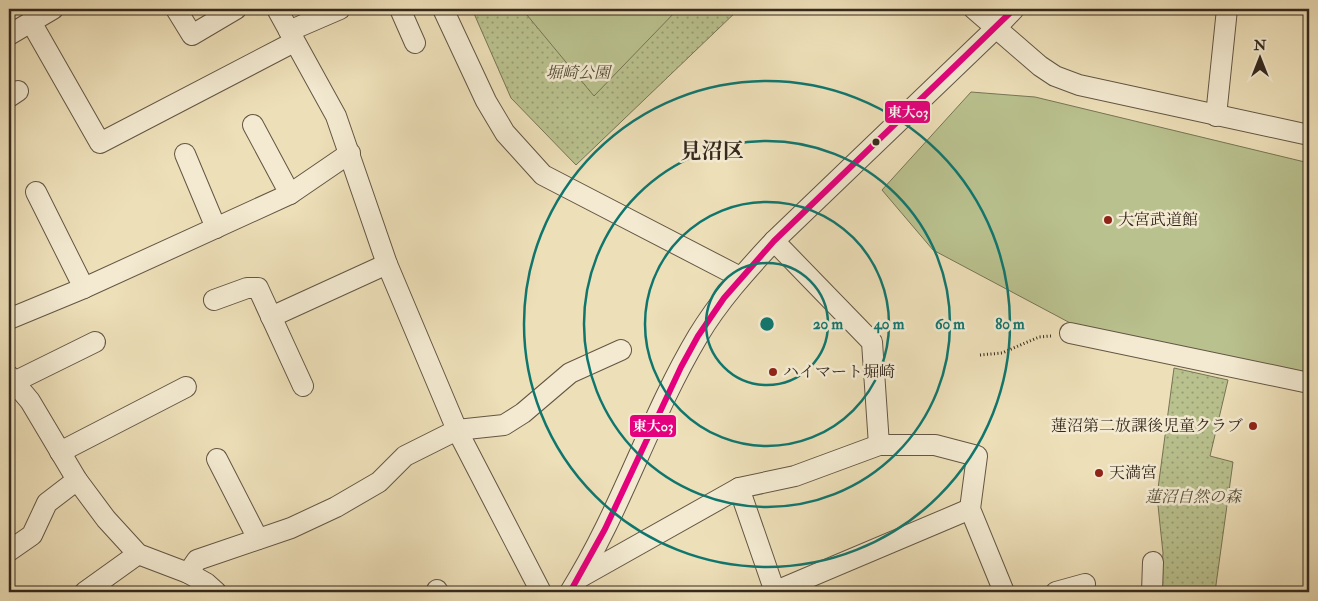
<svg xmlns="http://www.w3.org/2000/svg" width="1318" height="601" viewBox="0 0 1318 601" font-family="'IM FELL Double Pica','Noto Serif JP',serif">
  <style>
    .park { fill: url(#park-dots); stroke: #777556 }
    .pitch { fill: #b9c18e; stroke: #777556 }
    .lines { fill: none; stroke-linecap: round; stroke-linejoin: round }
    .minor-casing { stroke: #635644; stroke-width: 22 }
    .path { stroke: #35291d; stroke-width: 3; stroke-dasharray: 1 2.5; stroke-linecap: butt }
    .minor { stroke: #f3ead1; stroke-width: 20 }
    .bus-1-casing { stroke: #f3ead1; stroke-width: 10 }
    .bus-1 { stroke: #e5007d; stroke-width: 6 }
    .ring { fill: none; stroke: #0f766e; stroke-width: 2.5 }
    .bus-dot { fill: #35291d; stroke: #f3ead1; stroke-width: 2 }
    .poi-dot { fill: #8f2418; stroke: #f3ead1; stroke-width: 2 }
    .labels { text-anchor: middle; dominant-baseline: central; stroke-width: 5; stroke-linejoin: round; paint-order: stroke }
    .park-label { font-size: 16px; font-style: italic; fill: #564f39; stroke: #f3ead1 }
    .poi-label { font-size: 16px; fill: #35291d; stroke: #f3ead1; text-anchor: start }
    .district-label { font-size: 21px; font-weight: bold; fill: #35291d; stroke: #f3ead1 }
    .centre { fill: #0f766e; stroke: #f3ead1; stroke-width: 2.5 }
    .ring-label { font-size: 15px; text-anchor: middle; font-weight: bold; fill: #0f766e; stroke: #f3ead1; stroke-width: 5; stroke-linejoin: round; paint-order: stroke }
    .line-badge { stroke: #f3ead1; stroke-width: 2 }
    .badge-label { font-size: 14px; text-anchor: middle; font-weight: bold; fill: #fff }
  </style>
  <defs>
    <pattern id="park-dots" width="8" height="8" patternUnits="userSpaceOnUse" patternTransform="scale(1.25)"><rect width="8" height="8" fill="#b9c18e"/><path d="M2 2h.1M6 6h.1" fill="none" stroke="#979d73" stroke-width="1.8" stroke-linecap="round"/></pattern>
  </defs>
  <rect width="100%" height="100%" fill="#eddfb8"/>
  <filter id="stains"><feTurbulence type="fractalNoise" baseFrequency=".004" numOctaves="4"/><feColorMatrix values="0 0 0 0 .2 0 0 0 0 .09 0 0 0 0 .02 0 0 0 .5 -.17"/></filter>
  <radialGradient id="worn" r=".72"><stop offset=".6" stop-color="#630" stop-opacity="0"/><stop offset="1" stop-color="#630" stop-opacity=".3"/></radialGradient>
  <g class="park">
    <path d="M472,9H739L576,165L511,98Z"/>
    <path d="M1174,368L1228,380L1210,456L1233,462L1215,592H1160L1163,553L1157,496Z"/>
  </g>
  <g class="pitch">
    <path d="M522,9H678L594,96Z"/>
    <path d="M971,92L1035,97L1309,163V376L1074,325L933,250L882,190Z"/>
  </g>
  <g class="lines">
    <defs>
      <g id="minor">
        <path d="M176,9L192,35L236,9"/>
        <path d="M277,9L336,116L387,264L457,430L541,592"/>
        <path d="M400,9L415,43"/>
        <path d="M443,9L486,101L505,133L543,175L740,277"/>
        <path d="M974,9L1040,66L1055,76L1079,85L1309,135"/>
        <path d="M31,22L100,143L294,42"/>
        <path d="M289,31L340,9"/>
        <path d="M9,35L53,9"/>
        <path d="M9,97L18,91"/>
        <path d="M1216,116L1227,9"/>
        <path d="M253,125L290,194"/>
        <path d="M185,154L216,228"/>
        <path d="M36,192L84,288"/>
        <path d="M774,241L872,342L879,445"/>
        <path d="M214,300L247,288H258L303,386"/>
        <path d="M271,317L387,264"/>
        <path d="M9,319L84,288L290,194L350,153"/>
        <path d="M1070,333L1309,383"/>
        <path d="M9,376L30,401L77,480L106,519L138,554L188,573L206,583L216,592"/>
        <path d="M14,382L95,342"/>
        <path d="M60,452L186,387"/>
        <path d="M217,459L258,539"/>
        <path d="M739,488L775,592"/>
        <path d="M9,551L32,535L47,503L77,480"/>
        <path d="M188,573L197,560L291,528L336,507L379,482L405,456L457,430L504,425L523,413L570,373L621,350"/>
        <path d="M579,578L739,488L795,476L879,445H935L977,456L970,509L1004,592"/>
        <path d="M437,590L438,592"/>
        <path d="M85,592L138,554"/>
        <path d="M570,592C621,511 649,418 698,336C719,301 746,271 774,241L996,28L1014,9"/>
        <path d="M774,592L970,509"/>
        <path d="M1056,592L1085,584"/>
        <path d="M1152,592L1153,562"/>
      </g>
    </defs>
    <use href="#minor" class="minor-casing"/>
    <path class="path" d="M980,355L1002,353L1039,337L1051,336"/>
    <use href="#minor" class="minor"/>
    <defs>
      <path id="bus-1" d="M570,592L605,529L681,367L698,336L724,298L774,241L1014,9"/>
    </defs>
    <use href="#bus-1" class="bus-1-casing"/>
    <use href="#bus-1" class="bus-1"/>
  </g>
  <g class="ring">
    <circle cx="767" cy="324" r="61"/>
    <circle cx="767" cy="324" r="122"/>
    <circle cx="767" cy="324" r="183"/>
    <circle cx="767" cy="324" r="243"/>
  </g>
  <circle class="bus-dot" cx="876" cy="142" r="4.5"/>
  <g class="poi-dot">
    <circle cx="1108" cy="220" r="5"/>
    <circle cx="773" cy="372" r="5"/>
    <circle cx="1253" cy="426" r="5"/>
    <circle cx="1099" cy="473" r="5"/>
  </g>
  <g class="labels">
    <g class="park-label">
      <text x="578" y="73">堀崎公園</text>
      <text x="1193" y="497">蓮沼自然の森</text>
    </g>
    <g class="poi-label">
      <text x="1118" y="220">大宮武道館</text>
      <text x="783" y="372">ハイマート堀崎</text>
      <text x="1243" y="426" text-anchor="end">蓮沼第二放課後児童クラブ</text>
      <text x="1109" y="473">天満宮</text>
    </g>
    <g class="district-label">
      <text x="712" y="151">見沼区</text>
    </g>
  </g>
  <circle cx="767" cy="324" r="8" class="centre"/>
  <g class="ring-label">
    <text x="828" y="329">20 m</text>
    <text x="889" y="329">40 m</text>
    <text x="950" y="329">60 m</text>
    <text x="1010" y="329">80 m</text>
  </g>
  <g class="line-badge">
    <rect x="884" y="100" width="47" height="24" rx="5" fill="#e5007d"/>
    <rect x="629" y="414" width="48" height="24" rx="5" fill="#e5007d"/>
  </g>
  <g class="badge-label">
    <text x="908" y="117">東大03</text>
    <text x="653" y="431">東大03</text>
  </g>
  <rect width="1318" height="601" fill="none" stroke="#eddfb8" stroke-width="30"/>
  <rect x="10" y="10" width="1298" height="581" fill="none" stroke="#35291d" stroke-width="2.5"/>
  <rect x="15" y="15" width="1288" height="571" fill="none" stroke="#35291d"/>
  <g transform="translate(1260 58)" stroke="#f3ead1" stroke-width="4" paint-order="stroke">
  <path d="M0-4L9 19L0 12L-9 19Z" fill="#35291d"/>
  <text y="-8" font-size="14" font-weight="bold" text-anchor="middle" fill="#35291d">N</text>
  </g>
  <rect width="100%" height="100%" filter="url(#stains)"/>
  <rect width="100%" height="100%" fill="url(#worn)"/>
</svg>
